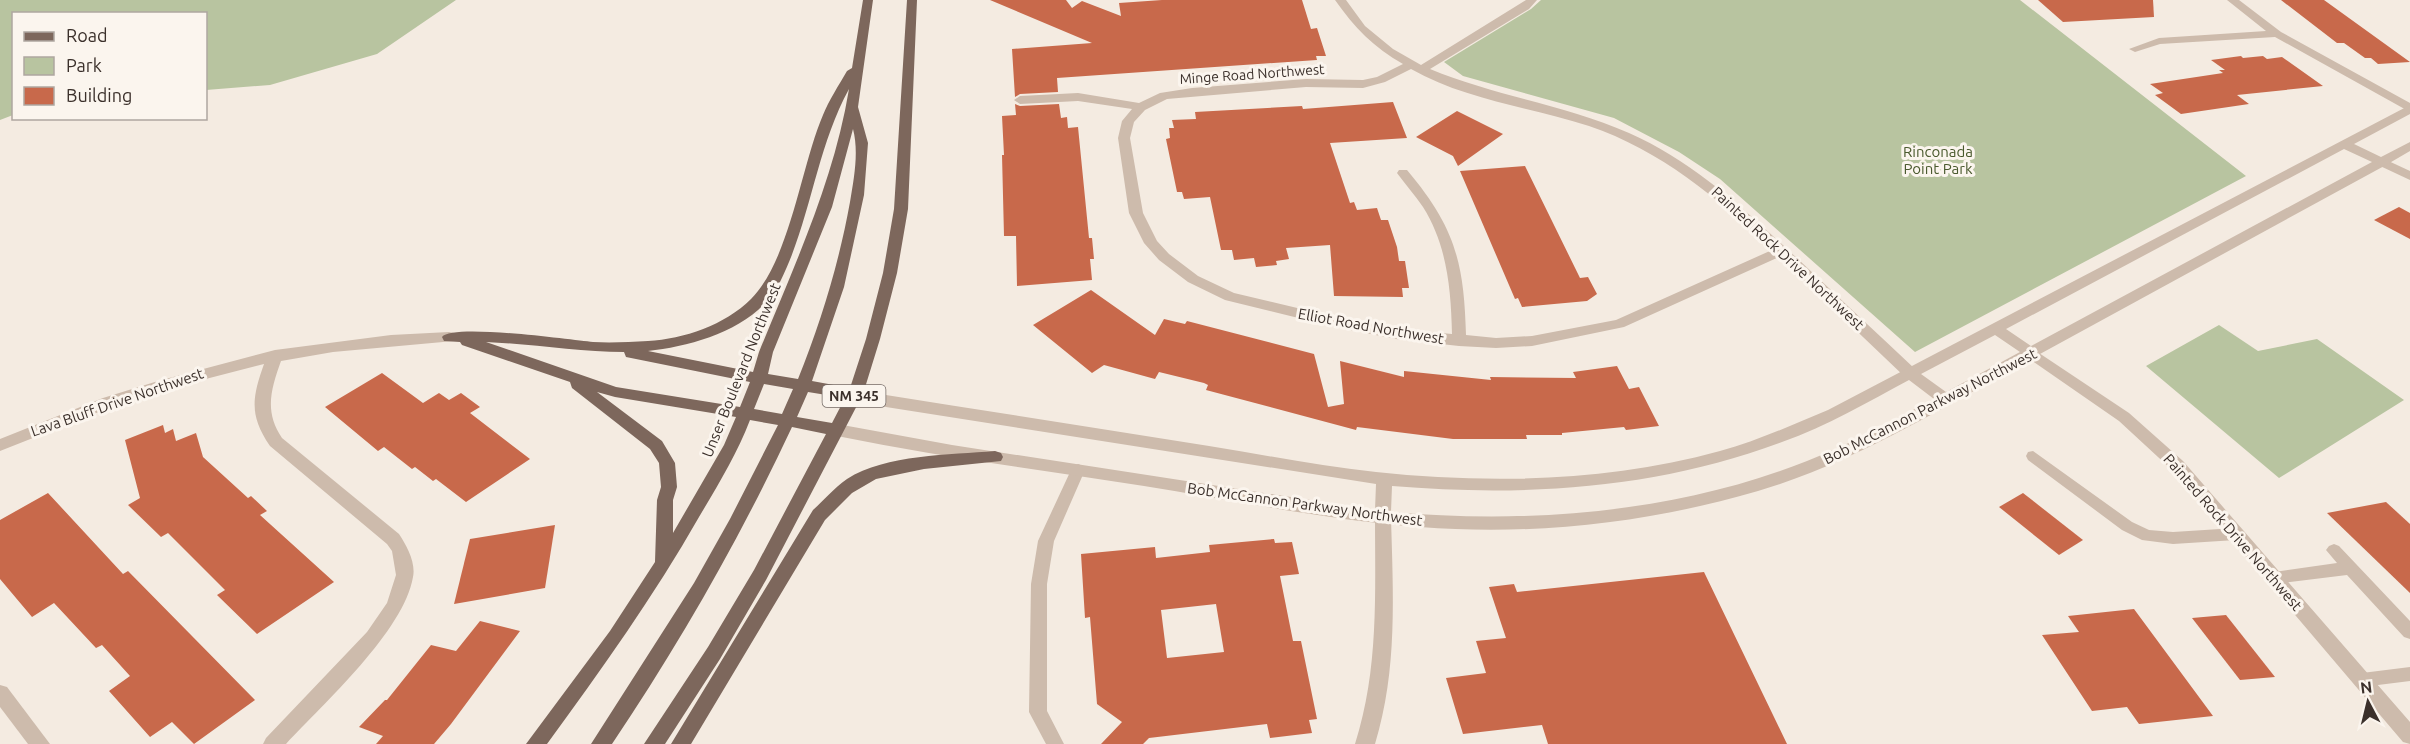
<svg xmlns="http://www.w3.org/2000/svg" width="2410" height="744" viewBox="0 0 2410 744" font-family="Ubuntu,sans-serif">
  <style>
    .green { fill: #b8c4a0 }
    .building { fill: #c8694b; fill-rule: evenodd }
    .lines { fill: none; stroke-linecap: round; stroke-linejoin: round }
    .service { fill: #cdbbac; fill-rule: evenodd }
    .minor { fill: #cdbbac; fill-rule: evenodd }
    .tertiary { fill: #cdbbac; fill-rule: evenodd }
    .primary { fill: #7d675c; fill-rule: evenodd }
    .labels { text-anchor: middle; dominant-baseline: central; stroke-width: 6; stroke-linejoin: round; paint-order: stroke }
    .far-street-label { font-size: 14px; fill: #3b302b; stroke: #fbf5ee }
    .shield { fill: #fbf5ee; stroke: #756b66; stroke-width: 1.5 }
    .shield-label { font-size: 14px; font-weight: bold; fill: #3b302b }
    .park-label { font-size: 15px; fill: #4a5a2e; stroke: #fbf5ee }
    .street-label { font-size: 15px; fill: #3b302b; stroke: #fbf5ee }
  </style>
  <rect width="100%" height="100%" fill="#f4ebe1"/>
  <g class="green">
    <path d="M0,0H456L377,54L270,85L206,90V14H14L13,115L0,120Z"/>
    <path d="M1541,0H2020L2246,176L1915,352L1720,179L1679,152L1614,118L1463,76L1444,62L1531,9Z"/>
    <path d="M2219,325L2258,351L2317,339L2404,400L2279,478L2146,366Z"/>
  </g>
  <g class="building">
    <path d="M990,0H1066L1072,8L1082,1L1121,16L1119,3L1162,0H1302L1311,29L1317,28L1326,56H1316L1317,60L1057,78L1058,92L1020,94L1015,97L1012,49L1092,43Z"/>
    <path d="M2038,0H2153L2154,17L2063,22Z"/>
    <path d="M2281,0H2324L2410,62L2378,64L2371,58H2365L2344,43H2337Z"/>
    <path d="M2241,56L2243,58L2263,56L2267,59L2282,57L2323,86L2237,95L2249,104L2181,114L2155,95L2163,93L2150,84L2223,73L2219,70H2225L2211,60Z"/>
    <path d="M1393,102L1407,138L1330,143L1350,203L1354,202L1357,210L1377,208L1381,220H1388L1397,247L1399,261H1405L1409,288H1402L1403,297L1334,296L1330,245L1286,248L1289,259L1276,261L1277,265L1256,267L1254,258L1234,260L1232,250H1221L1210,197L1184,199L1182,192H1177L1166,139L1170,138L1169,128H1174L1172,120L1196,119L1195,112L1302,106L1303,109Z"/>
    <path d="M1015,104L1020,106L1059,104L1061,118L1067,117L1068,128L1078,127L1089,238H1092L1094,259H1090L1092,280L1017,286L1016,236H1004L1002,155H1004L1002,116L1016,115Z"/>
    <path d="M1457,111L1503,134L1458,166L1453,156L1416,137Z"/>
    <path d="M1525,166L1580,278L1588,277L1597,294L1587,301L1522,307L1518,298L1515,299L1460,171Z"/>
    <path d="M2399,207L2410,213V239L2374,220Z"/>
    <path d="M1091,290L1155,335L1164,319L1185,324L1187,321L1314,354L1328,407L1344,404L1340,361L1404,377V371L1491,380L1490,377L1576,378L1573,372L1617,366L1629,389L1639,387L1659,426L1626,430L1624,427L1562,433V435H1526L1527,439H1453L1357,427L1356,430L1206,390L1208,385L1204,383L1159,372L1155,379L1104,365L1092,373L1033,325Z"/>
    <path d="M382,373L423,403L439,393L449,400L461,393L480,407L470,413L530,459L466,502L436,479L433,481L415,467L412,469L384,447L378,451L325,407Z"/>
    <path d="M163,425L165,433L173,429L176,441L196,433L203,457L248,498L251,496L267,511L260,515L334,582L257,634L217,595L225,590L168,533L161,537L128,505L140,498L125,440Z"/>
    <path d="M48,493L123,574L128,571L255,700L194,744L172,722L150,737L109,691L130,676L102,645L96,648L54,603L32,617L0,579V520Z"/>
    <path d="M2023,493L2083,540L2059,555L1999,507Z"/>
    <path d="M2386,502L2410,524V593L2327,513Z"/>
    <path d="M555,525L545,588L454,604L470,539Z"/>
    <path d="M1274,539L1275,543L1292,542L1299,574L1280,576L1293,641H1301L1317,719L1309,720L1312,733L1270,738L1267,724L1149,738L1143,744H1101L1122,722L1097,704L1090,617L1085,618L1081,554L1155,547L1156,558L1210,552L1209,545ZM1216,604L1224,652L1167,658L1161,610Z"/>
    <path d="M1704,572L1787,744H1548L1542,725L1463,734L1446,678L1486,673L1476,641L1506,638L1489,587L1514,584L1517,592Z"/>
    <path d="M2134,609L2213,716L2139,724L2127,707L2092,711L2042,635L2079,632L2068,616Z"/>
    <path d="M2226,615L2275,677L2240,680L2192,618Z"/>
    <path d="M480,621L520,631L451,724L434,744H376L383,736L359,727L385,700H387L431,645L456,651Z"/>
  </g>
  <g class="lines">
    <g class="service">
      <path d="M2033,451L2132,522L2149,530L2173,532L2236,528L2241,530L2244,534L2241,538L2236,540L2173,544L2142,540L2122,530L2028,460L2026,456L2028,452Z"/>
      <path d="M1078,464L1083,466L1085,470L1054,541L1047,584V711L1064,744H1046L1029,712L1031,584L1038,541L1071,470L1073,466Z"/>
      <path d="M2334,544L2339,546L2410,621V639L2404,637L2347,575L2274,584L2268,583L2266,578L2268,573L2274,572L2337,563L2326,550L2329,546Z"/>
      <path d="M2410,667V681L2362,687L2356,685L2354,680L2356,675L2362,673Z"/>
    </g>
    <g class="minor">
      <path d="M1335,0H1346L1365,26L1393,49L1421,65L1526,0H1537L1529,9L1430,69C1495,96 1565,105 1629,133C1695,162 1747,212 1799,260C1838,297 1877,333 1915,369L1918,373L1915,377H1905L1779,257L1624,327L1532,346L1496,348L1459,346L1396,339L1335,327L1225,300L1188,282L1159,260L1144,243L1129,213L1118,138L1122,121L1132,109L1078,101L1020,104L1014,100L1020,96L1078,93L1139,103L1160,93L1192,88L1306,79L1363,80L1377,77L1403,64C1374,48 1354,27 1335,0ZM1411,69C1465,100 1531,107 1589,126C1660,150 1718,198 1772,250L1616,320L1532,336L1496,338L1466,335C1464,262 1455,227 1407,170H1399L1397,173C1405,184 1415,195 1423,207C1447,245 1451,289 1452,334L1396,329L1335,317L1234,293L1198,276L1169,254L1157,241L1143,213L1130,138L1134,122L1145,110L1167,99L1306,87L1363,88L1385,82Z"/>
      <path d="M2227,0H2239L2281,32L2410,103V112L2275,37L2160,44L2135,52L2129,49L2159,38L2266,31Z"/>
      <path d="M2382,158L2410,171V180L2378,165L2376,162L2378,159Z"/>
      <path d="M449,332L454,333L456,337L454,341L333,352L281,361C271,389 264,412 282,438L399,534C407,546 416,563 413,577C404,631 324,703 286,744H263L266,738L367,632L387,603L396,575L392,551L387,544L270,446C249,415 252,398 264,364L167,389L114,406L0,451V439L103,398L158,381L275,350L391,335Z"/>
      <path d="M2033,349L2129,413L2183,461L2410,722V744L2403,742L2171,469L2119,421L2028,358L2026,354Z"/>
      <path d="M1383,510L1389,512L1391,517C1393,594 1398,669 1375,744H1355C1379,669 1375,594 1375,517L1377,512Z"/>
      <path d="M0,685L7,687L50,744H28L0,707Z"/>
    </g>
    <path class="tertiary" d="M2410,105V114L2354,144L2381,157L2410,142V151L2386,165L2040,354L2038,358L2032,359C1943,407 1856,462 1758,491C1649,523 1534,536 1420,527C1327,520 1236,501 1144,486C1041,470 939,457 837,436L831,434L829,430L831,426L837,424L952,445L1375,510L1376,484L886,407L850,398L847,394L850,390L855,389L886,395C994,412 1102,429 1209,446C1265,455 1320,466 1376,472C1490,484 1608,482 1720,451C1757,441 1792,425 1828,410ZM2344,149L2372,162L2031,346L2006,329ZM1995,335L2020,352L1946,392L1921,374ZM1909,380L1934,399C1892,421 1851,444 1807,461C1676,513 1531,524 1391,512L1392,486C1525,497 1657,489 1782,442C1827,426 1868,402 1909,380Z"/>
    <g class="primary">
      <path d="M863,0H873L858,107L868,143L864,195L844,287L812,381L850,388L866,339L883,273L894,209L907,0H917L908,209L897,273L880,339L863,394L766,580L720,659L665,744H644L708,647L754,570L826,434L792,427C740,538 680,643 612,744H591L694,583L730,519L778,425L750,420C737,454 718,485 699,517C654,596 601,670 547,744H526L610,631L655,562L657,500L661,487L659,463L650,449L572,388L570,382L462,345L460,342L444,341L442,337C452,323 571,340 593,342C611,343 630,342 648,341C684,339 725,325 751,299C790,260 801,166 823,115C829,100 839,85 847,71L852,68ZM849,89C834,181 794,266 759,352L753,372L648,351C695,346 757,328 780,282C811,220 816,149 849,89ZM853,129C859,152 854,178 850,202C839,263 821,322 798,379L768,374L773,352L832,207ZM486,342C532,344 579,352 624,352L626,357L631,358L750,382L740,407L616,387ZM764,384L793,389L782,414L754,409ZM597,392L615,397L736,417L724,445L673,533V500L677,487L675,463L662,441ZM808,392L845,398L832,423L797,417Z"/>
      <path d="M995,451L1001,453L1003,457L1001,461L924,469L876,479L852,493L825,520L691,744H671L813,510C824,500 834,488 847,479C886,454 950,455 995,451Z"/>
    </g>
  </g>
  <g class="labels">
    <g class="far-street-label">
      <text transform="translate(1252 74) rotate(-4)">Minge Road Northwest</text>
    </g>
    <rect class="shield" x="822.5" y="385" width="63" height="22" rx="4.5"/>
    <g class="shield-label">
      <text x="854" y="396">NM 345</text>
    </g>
    <g class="park-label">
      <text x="1938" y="151">Rinconada<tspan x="1938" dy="17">Point Park</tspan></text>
    </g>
    <g class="street-label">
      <text transform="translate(1788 258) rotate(43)">Painted Rock Drive Northwest</text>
      <text transform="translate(1371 326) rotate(10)">Elliot Road Northwest</text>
      <text transform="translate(741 370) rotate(-68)">Unser Boulevard Northwest</text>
      <text transform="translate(117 402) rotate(-19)">Lava Bluff Drive Northwest</text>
      <text transform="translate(1930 406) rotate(-27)">Bob McCannon Parkway Northwest</text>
      <text transform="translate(1305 504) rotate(8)">Bob McCannon Parkway Northwest</text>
      <text transform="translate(2233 532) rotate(49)">Painted Rock Drive Northwest</text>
    </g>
  </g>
  <rect x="12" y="12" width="195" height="108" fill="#fbf5ee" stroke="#aea6a0" stroke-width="1.5"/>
  <rect x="24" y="32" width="30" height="9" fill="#7d675c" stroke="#aea6a0" stroke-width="1.5"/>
  <text x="66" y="42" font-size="18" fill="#3b302b">Road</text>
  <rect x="24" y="57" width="30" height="18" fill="#b8c4a0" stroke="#aea6a0" stroke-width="1.5"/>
  <text x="66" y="72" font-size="18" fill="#3b302b">Park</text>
  <rect x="24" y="87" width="30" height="18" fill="#c8694b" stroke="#aea6a0" stroke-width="1.5"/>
  <text x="66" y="102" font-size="18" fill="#3b302b">Building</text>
  <g transform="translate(2368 702) rotate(353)" stroke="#fbf5ee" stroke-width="4.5" paint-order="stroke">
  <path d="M0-4.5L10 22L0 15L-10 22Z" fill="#3b302b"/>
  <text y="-9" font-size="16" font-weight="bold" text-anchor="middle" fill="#3b302b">N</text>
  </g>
</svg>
